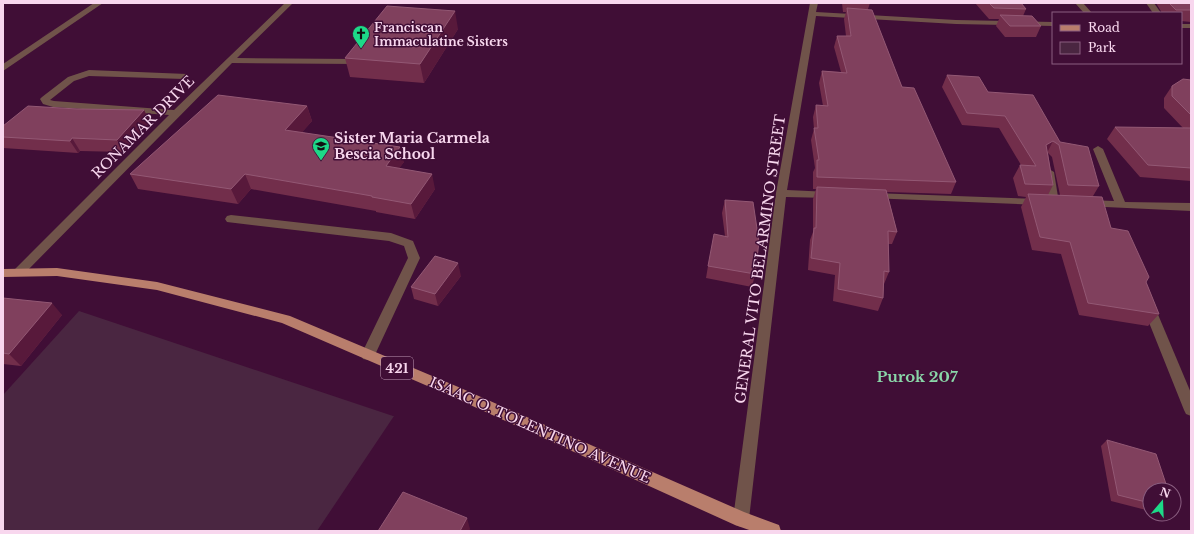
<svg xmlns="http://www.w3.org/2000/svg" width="1194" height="534" viewBox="0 0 1194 534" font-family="'Libre Baskerville',serif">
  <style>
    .green { fill: #4a2641 }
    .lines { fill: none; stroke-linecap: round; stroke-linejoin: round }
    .minor { fill: #70534a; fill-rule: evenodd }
    .major { fill: #b97e6c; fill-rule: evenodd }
    .wall { fill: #722e4b; fill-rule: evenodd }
    .shaded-wall { fill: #58193b }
    .building { fill: #80405d; stroke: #935874 }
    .labels { text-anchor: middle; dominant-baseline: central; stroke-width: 3; stroke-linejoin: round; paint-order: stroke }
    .far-poi-label { font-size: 12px; font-weight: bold; fill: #f8d7ee; stroke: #400e36; text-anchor: start }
    .shield { fill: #400e36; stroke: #c19bb7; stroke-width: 1 }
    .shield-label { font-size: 13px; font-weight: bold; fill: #f8d7ee }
    .street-label { font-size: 14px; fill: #f8d7ee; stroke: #400e36 }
    .poi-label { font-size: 14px; font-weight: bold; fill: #f8d7ee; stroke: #400e36; text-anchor: start }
    .neighbourhood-label { font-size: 15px; font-weight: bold; fill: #89d6a8; stroke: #400e36 }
  </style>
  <rect width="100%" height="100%" fill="#400e36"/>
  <path class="green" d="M79,311L393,416H394L317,531H3V395Z"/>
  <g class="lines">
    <g class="minor">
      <path d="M94,3H103L3,71V64Z"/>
      <path d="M285,3H293L237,58L354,59L358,62L357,64L232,63L23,275L19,276L15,275L13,272L15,269L169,115L53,107L43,104L40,99L42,97L68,77L89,70L187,74L188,76L187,78L184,79L89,76L74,81L50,100L54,101L174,110Z"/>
      <path d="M810,3H818L816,12L956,20L1053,22V26L956,24L816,16L787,190L830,192L835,195L830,198L786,197L749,519L747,525L741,527L735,525L733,519L776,193Z"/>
      <path d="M1075,3H1083L1092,13H1084Z"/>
      <path d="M1146,3H1154L1161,13H1153Z"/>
      <rect x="1181" y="24" width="10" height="4"/>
      <path d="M1098,146L1103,149L1125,202L1191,203V211L1084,206L1083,204L1084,202L1088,200L1114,201L1093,149Z"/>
      <path d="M1049,169L1054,172L1059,203L1058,205H1050L1049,203L1044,172Z"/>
      <path d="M873,193L1040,199L1044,200L1045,202L1044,204L1040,205L869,198L868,196Z"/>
      <path d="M231,215L391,233L413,241L420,258L373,359L368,360L363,359L361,355L408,258L404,246L389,241L227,222L225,219L227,216Z"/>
      <path d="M1148,300L1152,302L1154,305L1191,393V416L1186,414L1184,410L1142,305L1144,302Z"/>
    </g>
    <path class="major" d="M57,268L157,282L290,316L456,386L744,512L779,525L781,531H752L735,525L446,394L282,323L157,290L57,276L3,277V269Z"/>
  </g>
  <g class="wall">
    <path d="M842,3H870L868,9L902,87L956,182L951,194L887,192L897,232L892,244H888L889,272L884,284L883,298L878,311L833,301L835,275L808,270L810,240L813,232V199L816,189H813V172L815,168L811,140L814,129L813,117L816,105L823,106L819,83L822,71L841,72L834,47L837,36H846L844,19L846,12H843Z"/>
    <path d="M975,3H1021L1026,9L1023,16L1041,26L1036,37H1005L996,26L999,19H989Z"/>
    <path d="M1156,3H1191V22L1181,21V13H1162Z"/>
    <path d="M458,29L424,83L350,77L345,58Z"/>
    <path d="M947,75L988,92L1060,142L1099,186L1093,196L1111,228L1146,282L1159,314L1148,326L1079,315L1061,254L1032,250L1021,207L1026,197L1018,196L1013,178L1020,165H1021L999,128L962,125L942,87ZM1048,153L1052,157L1060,195H1048L1053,185Z"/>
    <path d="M1191,80V181L1140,177L1107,139L1115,127L1183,128L1164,108V98L1172,86Z"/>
    <path d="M307,106L312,121L302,132L404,162L399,168L435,189L415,219L376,212V211L251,189L238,204L138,189L130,174Z"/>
    <path d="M77,109L144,110L150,122L124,152L80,151L78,153L3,148V126Z"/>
    <path d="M725,200L755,274L752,287L706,278L708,266L725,236L722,213Z"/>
    <path d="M461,276L438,306L414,299L411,287Z"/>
    <path d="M3,298L62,315L21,366L3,364Z"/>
    <path d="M1107,440L1150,490V511L1111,501L1101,446Z"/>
  </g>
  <g class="shaded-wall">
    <path d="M455,11L458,29L424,83L420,64Z"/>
    <path d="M307,106L312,121L291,145L285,130Z"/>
    <path d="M144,110L150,122L124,152L117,140Z"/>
    <path d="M72,138L80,151L78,153L70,141Z"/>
    <path d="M1053,141L1047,153L1046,145Z"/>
    <path d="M400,147L404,162L390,181L386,166Z"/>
    <path d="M245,174L251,189L238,204L231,189Z"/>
    <path d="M432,174L435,189L415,219L411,204Z"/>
    <path d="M458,263L461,276L438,306L435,294Z"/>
    <path d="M52,303L62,315L21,366L9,354Z"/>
    <path d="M467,518L470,529L469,531H460Z"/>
  </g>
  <g class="building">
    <path d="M989,3H1021L1026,9L994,8Z"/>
    <path d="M1169,3H1191V10H1176Z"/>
    <path d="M387,6L455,11L420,64L345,58Z"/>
    <path d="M847,8L872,10L902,87L914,88L956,182L817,177V160H819L814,128H818L816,105L828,106L822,71L847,73L837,36H851Z"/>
    <path d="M1000,15L1032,16L1041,26H1010Z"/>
    <path d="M947,75L979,77L988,92L1033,95L1060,142L1088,147L1099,186L1068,185L1059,145L1053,141L1046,145L1053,185L1025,184L1020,165L1036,166L1005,116L967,113Z"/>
    <path d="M1183,79L1191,80V115L1172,96V86Z"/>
    <path d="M218,95L307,106L285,130L400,147L386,166L432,174L411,204L372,197V196L245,174L231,189L130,174Z"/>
    <path d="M28,106L77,109L144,110L117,140L72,138L70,141L3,137V126Z"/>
    <path d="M1115,127L1191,128V168L1148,165Z"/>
    <path d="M817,187L886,190L897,232L888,231L889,272L884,271L883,298L838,289L840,263L811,258L814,228H816Z"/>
    <path d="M1028,194L1102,197L1111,228L1128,231L1149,277L1146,282L1159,314L1088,303L1070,242L1040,237Z"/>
    <path d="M725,200L753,202L759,242L755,274L708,266L714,234L728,237Z"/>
    <path d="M435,256L458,263L435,294L411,287Z"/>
    <path d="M3,298L52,303L9,354L3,353Z"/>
    <path d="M1107,440L1156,454L1168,490H1150V503L1118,495Z"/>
    <path d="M403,492L467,518L460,531H378Z"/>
  </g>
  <defs>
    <symbol id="church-pin" viewBox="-11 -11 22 30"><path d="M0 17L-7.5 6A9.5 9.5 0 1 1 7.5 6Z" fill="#1dd988" stroke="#400e36"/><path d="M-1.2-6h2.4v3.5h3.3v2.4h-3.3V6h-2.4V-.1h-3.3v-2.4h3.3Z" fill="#111"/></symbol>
    <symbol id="school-pin" viewBox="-11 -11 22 30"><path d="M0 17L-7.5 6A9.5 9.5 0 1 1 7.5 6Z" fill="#1dd988" stroke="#400e36"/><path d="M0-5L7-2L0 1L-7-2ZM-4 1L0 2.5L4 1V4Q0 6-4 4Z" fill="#111"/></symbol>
  </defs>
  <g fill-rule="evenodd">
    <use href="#church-pin" x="351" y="24" width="20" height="27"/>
    <use href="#school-pin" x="311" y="136" width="20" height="27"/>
  </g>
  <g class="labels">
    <g class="far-poi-label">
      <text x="374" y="27">Franciscan<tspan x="374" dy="14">Immaculatine Sisters</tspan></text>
    </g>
    <rect class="shield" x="381" y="357" width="32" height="22" rx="3"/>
    <g class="shield-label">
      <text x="397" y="368">421</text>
    </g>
    <g class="street-label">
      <text transform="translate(143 127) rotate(-45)">RONAMAR DRIVE</text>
      <text transform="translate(760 259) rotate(-82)">GENERAL VITO BELARMINO STREET</text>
      <text transform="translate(540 430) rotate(24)">ISAAC O. TOLENTINO AVENUE</text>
    </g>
    <g class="poi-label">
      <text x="334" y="138">Sister Maria Carmela<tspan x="334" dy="16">Bescia School</tspan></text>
    </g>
    <g class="neighbourhood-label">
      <text x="917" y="376">Purok 207</text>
    </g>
  </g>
  <rect width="1194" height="534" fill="none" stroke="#f8d7ee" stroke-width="8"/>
  <rect x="1052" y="12" width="130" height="52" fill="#400e36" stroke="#8a5e80"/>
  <rect x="1060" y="25" width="20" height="6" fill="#b97e6c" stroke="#8a5e80"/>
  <text x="1088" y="32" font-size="12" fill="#f8d7ee">Road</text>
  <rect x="1060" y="42" width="20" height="12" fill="#4a2641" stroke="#8a5e80"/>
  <text x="1088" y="52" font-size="12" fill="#f8d7ee">Park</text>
  <g transform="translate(1162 502) rotate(19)"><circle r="19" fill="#400e36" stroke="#8a5e80"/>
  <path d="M0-3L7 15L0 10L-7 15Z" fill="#1dd988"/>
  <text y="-6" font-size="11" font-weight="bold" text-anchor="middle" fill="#f8d7ee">N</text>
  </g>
</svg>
